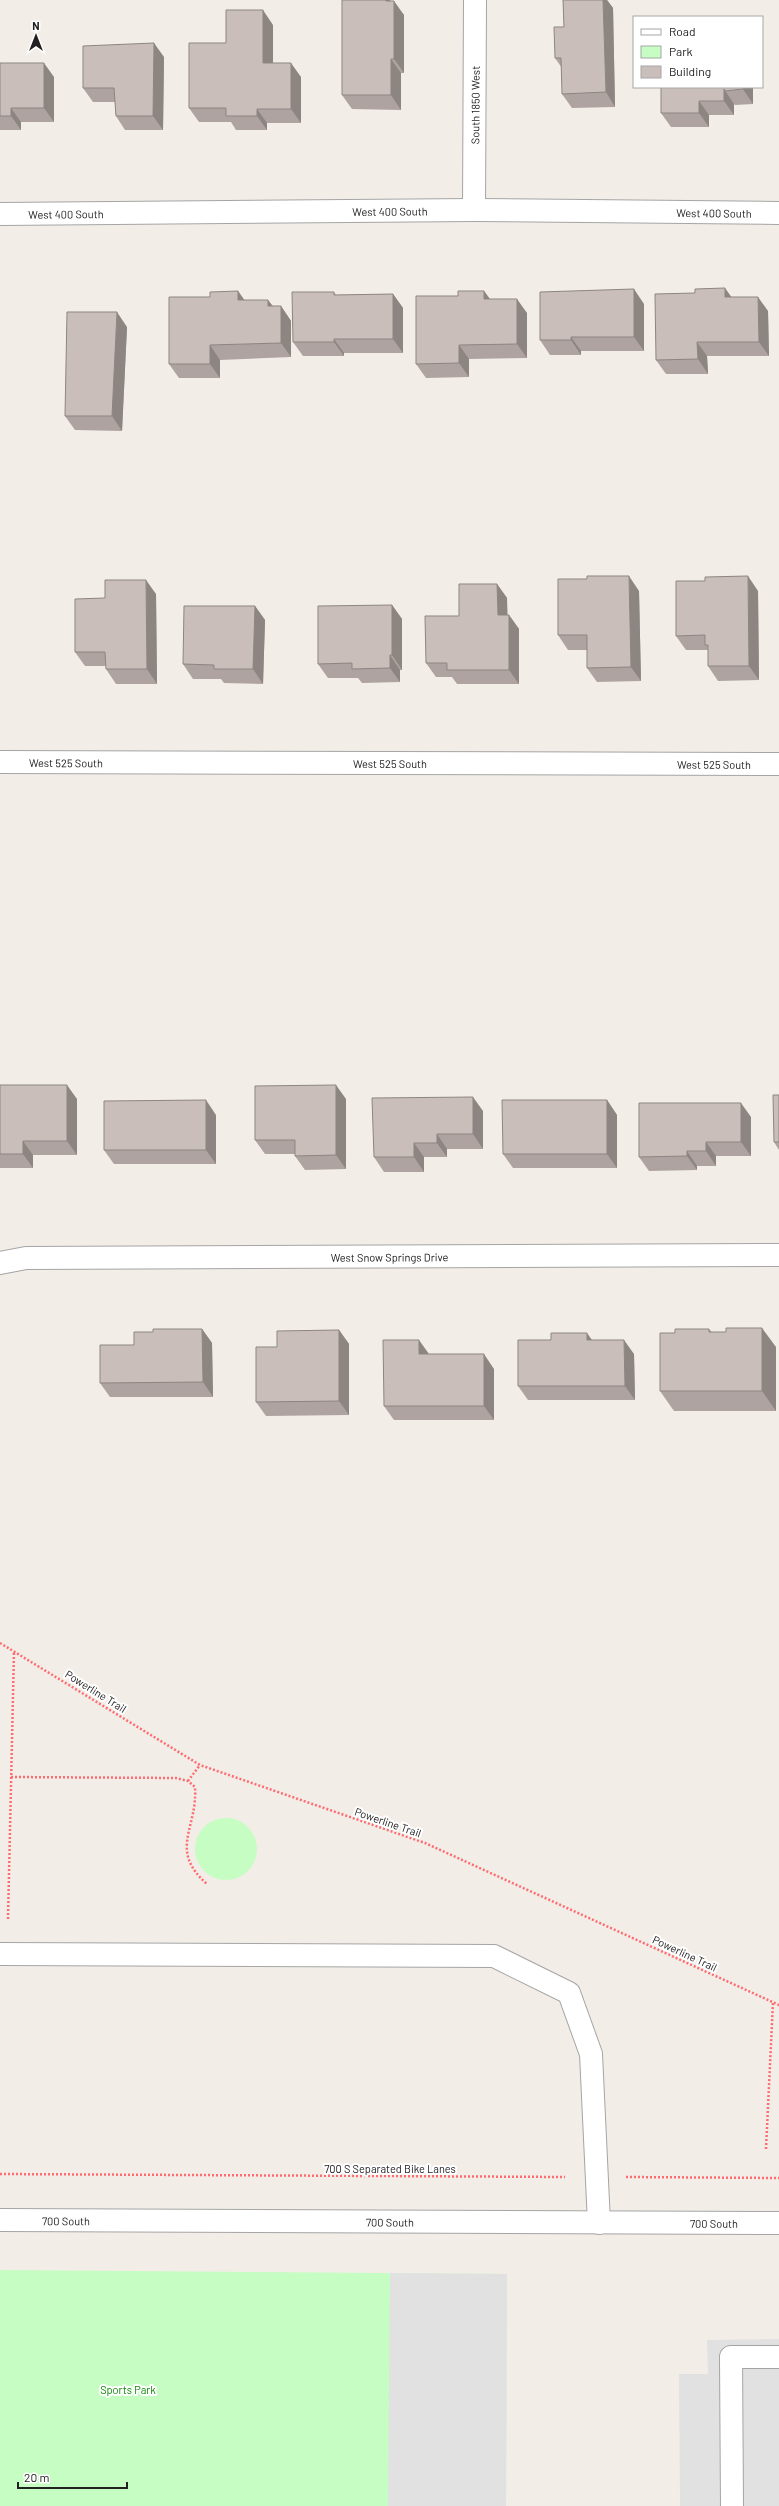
<svg xmlns="http://www.w3.org/2000/svg" width="779" height="2506" viewBox="0 0 779 2506" font-family="Barlow,sans-serif">
  <style>
    .park { fill: #c6fdc3 }
    .parking { fill: #e1e1e1 }
    .lines { fill: none; stroke-linecap: round; stroke-linejoin: round }
    .minor-casing { stroke: #a5a5a5; stroke-width: 24 }
    .path { stroke: #ff6b70; stroke-width: 2.5; stroke-dasharray: 2 2; stroke-linecap: butt }
    .minor { stroke: #fff; stroke-width: 22 }
    .wall { fill: #aea3a0 }
    .shaded-wall { fill: #8d8582 }
    .building { fill: #cabeba; stroke: #8d8582 }
    .labels { text-anchor: middle; dominant-baseline: central; stroke-width: 4; stroke-linejoin: round; paint-order: stroke }
    .street-label { font-size: 11px; fill: #212121; stroke: #fff }
    .park-label { font-size: 11px; fill: #0d8806; stroke: #fff }
  </style>
  <rect width="100%" height="100%" fill="#f2ede7"/>
  <g class="park">
    <circle cx="226" cy="1849" r="31"/>
    <path d="M0,2270L507,2274L506,2506H0Z"/>
  </g>
  <g class="parking">
    <path d="M390,2273L507,2274L506,2506H388Z"/>
    <path d="M779,2339V2506H680L679,2374H708L707,2340Z"/>
  </g>
  <g class="lines">
    <defs>
      <g id="minor">
        <path id="s1" d="M474,210L475,0"/>
        <path id="s2" d="M0,214L474,210L779,213"/>
        <path id="s3" d="M0,762L779,764"/>
        <path id="s4" d="M0,1263L26,1258L779,1255"/>
        <path d="M0,1954L494,1956L569,1993L591,2054L599,2223"/>
        <path id="s5" d="M0,2220L779,2223"/>
        <path d="M732,2506L731,2357H779"/>
      </g>
    </defs>
    <use href="#minor" class="minor-casing"/>
    <g class="path">
      <path d="M0,1643L200,1765L425,1843L779,2005"/>
      <path d="M11,1777L176,1778L188,1781L195,1787C198,1828 168,1850 207,1884"/>
      <path d="M188,1781L200,1765"/>
      <path d="M8,1919L14,1651"/>
      <path d="M766,2149L773,2002"/>
      <path d="M0,2174L565,2177"/>
      <path d="M626,2177L779,2178"/>
    </g>
    <use href="#minor" class="minor"/>
  </g>
  <g class="wall">
    <path d="M563,0H607L613,8L615,107L572,108L562,94V68L555,58L564,27Z"/>
    <path d="M391,1L404,15V73H401V110L352,109L342,95Z"/>
    <path d="M273,25V63L301,77V123H267V130H236L231,122H199L189,108L226,43Z"/>
    <path d="M164,57L163,130H125L116,116L115,102H93L83,88Z"/>
    <path d="M0,63L54,77V122H21V130H0Z"/>
    <path d="M661,87H753V104L735,105L734,104V115H709V127H671L661,113Z"/>
    <path d="M238,291L244,300H268L273,306H281L291,321V357L220,360V378H179L169,364L210,297Z"/>
    <path d="M484,291L490,299L527,313V358L469,359V377L426,378L416,364Z"/>
    <path d="M334,292L336,295L393,294L403,308V353H344V356H303L293,342Z"/>
    <path d="M732,297L768,311L769,356H707L708,374H666L656,360Z"/>
    <path d="M644,304V351H581V355H550L540,340Z"/>
    <path d="M127,327L122,431L75,430L65,416Z"/>
    <path d="M497,584L507,598V615H509L519,629V684H457L452,677H436L426,663L459,616Z"/>
    <path d="M639,591L641,681L597,682L587,668V650H568L558,635Z"/>
    <path d="M758,591L759,680L718,681L708,666V650H686L676,636Z"/>
    <path d="M156,594L157,684H116L106,669V666H85L75,652L105,598Z"/>
    <path d="M392,605L402,619V670H400V682L362,683L358,678H328L318,664Z"/>
    <path d="M255,606L265,620L263,684L224,683L221,679H193L183,664Z"/>
    <path d="M0,1085L77,1099V1155H33V1168H0Z"/>
    <path d="M779,1095V1150L774,1142Z"/>
    <path d="M346,1099V1169L305,1170L295,1156V1154H265L255,1140Z"/>
    <path d="M607,1100L617,1115V1168H513L503,1154Z"/>
    <path d="M483,1111V1149H447V1157H424V1172H384L374,1157Z"/>
    <path d="M216,1115V1164H114L104,1150Z"/>
    <path d="M751,1117V1156H716V1166H697V1170L649,1171L639,1157Z"/>
    <path d="M202,1329L212,1343L213,1397H110L100,1383L134,1345L153,1332Z"/>
    <path d="M709,1329L712,1332L776,1347V1411H674L660,1391L675,1333Z"/>
    <path d="M339,1330L349,1344V1415L266,1416L256,1402L277,1347Z"/>
    <path d="M592,1340L634,1354L635,1400H528L518,1386Z"/>
    <path d="M429,1354L494,1369V1420H394L384,1406Z"/>
  </g>
  <g class="shaded-wall">
    <path d="M386,0H390L394,5V1L404,15V73L394,59Z"/>
    <path d="M603,0H607L613,8L615,107L606,92Z"/>
    <path d="M263,10L273,25V77L263,63Z"/>
    <path d="M154,43L164,57L163,130L153,116Z"/>
    <path d="M391,59L401,73V110L391,95Z"/>
    <path d="M44,63L54,77V122L44,108Z"/>
    <path d="M291,63L301,77V123L291,109Z"/>
    <path d="M743,87H753V104L743,89Z"/>
    <path d="M724,89L734,104V115L724,101Z"/>
    <path d="M699,101L709,115V127L699,113Z"/>
    <path d="M11,108L21,122V130L11,116Z"/>
    <path d="M257,109L267,123V130L257,116Z"/>
    <path d="M725,288L735,302L725,297Z"/>
    <path d="M634,289L644,304V351L634,337Z"/>
    <path d="M238,291L248,305L238,300Z"/>
    <path d="M484,291L494,305L484,299Z"/>
    <path d="M393,294L403,308V353L393,339Z"/>
    <path d="M758,297L768,311L769,356L759,342Z"/>
    <path d="M517,299L527,313V358L517,344Z"/>
    <path d="M268,300L278,314L268,306Z"/>
    <path d="M281,306L291,321V357L281,343Z"/>
    <path d="M117,312L127,327L122,431L112,416Z"/>
    <path d="M571,337L581,351V355L571,340Z"/>
    <path d="M334,339L344,353V356L334,342Z"/>
    <path d="M697,342L707,356L708,374L698,359Z"/>
    <path d="M210,345L220,360V378L210,364Z"/>
    <path d="M459,345L469,359V377L459,363Z"/>
    <path d="M629,576L639,591L641,681L631,667Z"/>
    <path d="M748,576L758,591L759,680L749,666Z"/>
    <path d="M146,580L156,594L157,684L147,669Z"/>
    <path d="M497,584L507,598L508,629L498,615Z"/>
    <path d="M392,605L402,619V670L392,655Z"/>
    <path d="M255,606L265,620L263,684L253,669Z"/>
    <path d="M509,615L519,629V684L509,670Z"/>
    <path d="M390,655L400,670V682L390,668Z"/>
    <path d="M67,1085L77,1099V1155L67,1141Z"/>
    <path d="M336,1085L346,1099V1169L336,1155Z"/>
    <path d="M473,1097L483,1111V1149L473,1134Z"/>
    <path d="M206,1100L216,1115V1164L206,1150Z"/>
    <path d="M607,1100L617,1115V1168L607,1154Z"/>
    <path d="M741,1103L751,1117V1156L741,1142Z"/>
    <path d="M437,1134L447,1149V1157L437,1143Z"/>
    <path d="M23,1141L33,1155V1168L23,1154Z"/>
    <path d="M706,1142L716,1156V1166L706,1151Z"/>
    <path d="M414,1143L424,1157V1172L414,1157Z"/>
    <path d="M687,1151L697,1166V1170L687,1156Z"/>
    <path d="M762,1328L776,1347V1411L762,1391Z"/>
    <path d="M202,1329L212,1343L213,1397L203,1382Z"/>
    <path d="M339,1330L349,1344V1415L339,1401Z"/>
    <path d="M587,1333L597,1347L587,1340Z"/>
    <path d="M419,1340L429,1354V1369L419,1354Z"/>
    <path d="M624,1340L634,1354L635,1400L625,1386Z"/>
    <path d="M484,1354L494,1369V1420L484,1406Z"/>
  </g>
  <g class="building">
    <path d="M342,0H386V1H394V59H391V95H342Z"/>
    <path d="M563,0H603L606,92L562,94L561,58H555L554,27H564Z"/>
    <path d="M226,10H263V63H291V109H257V116H226V108H189V43H226Z"/>
    <path d="M154,43L153,116H116L114,88H83V46Z"/>
    <path d="M0,63H44V108H11V116H0Z"/>
    <path d="M661,87H743V89L725,91L724,89V101H699V113H661Z"/>
    <path d="M725,288V297H758L759,342H697L698,359L656,360L655,294L695,293V289Z"/>
    <path d="M634,289V337H571V340H540V292Z"/>
    <path d="M238,291V300H268V306H281V343L210,345V364H169V297H210V292Z"/>
    <path d="M458,291H484V299H517V344L459,345V363L416,364V296H458Z"/>
    <path d="M292,292H334V295L393,294V339H334V342H293Z"/>
    <path d="M67,312H117L112,416H65Z"/>
    <path d="M587,576H629L631,667L587,668V635H558V579H587Z"/>
    <path d="M748,576L749,666H708V645H705V635L676,636V581H705V577Z"/>
    <path d="M105,580H146L147,669H106L105,652H75V599L105,598Z"/>
    <path d="M459,584H497L498,615H509V670H447V663H426L425,616H459Z"/>
    <path d="M392,605V655H390V668L352,669V663L318,664V606Z"/>
    <path d="M184,606H255L253,669H214V665L183,664Z"/>
    <path d="M0,1085H67V1141H23V1154H0Z"/>
    <path d="M336,1085V1155L295,1156V1140H255V1086Z"/>
    <path d="M773,1095H779V1142H774Z"/>
    <path d="M473,1097V1134H437V1143H414V1157H374L372,1098Z"/>
    <path d="M206,1100V1150H104V1101Z"/>
    <path d="M502,1100H607V1154H503Z"/>
    <path d="M639,1103H741V1142H706V1151H687V1156L639,1157Z"/>
    <path d="M726,1328H762V1391H660V1333H675V1329H709V1332H726Z"/>
    <path d="M153,1329H202L203,1382L100,1383V1345H134V1332H153Z"/>
    <path d="M339,1330V1401L256,1402V1347H277V1331Z"/>
    <path d="M551,1333H587V1340H624L625,1386H518V1340H551Z"/>
    <path d="M383,1340H419V1354H484V1406H384Z"/>
  </g>
  <g class="labels">
    <g class="street-label">
      <text stroke="none"><textPath href="#s1" startOffset="105">South 1850 West</textPath></text>
      <text stroke="none"><textPath href="#s2" startOffset="390">West 400 South</textPath></text>
      <text stroke="none"><textPath href="#s2" startOffset="714">West 400 South</textPath></text>
      <text stroke="none"><textPath href="#s2" startOffset="66">West 400 South</textPath></text>
      <text stroke="none"><textPath href="#s3" startOffset="66">West 525 South</textPath></text>
      <text stroke="none"><textPath href="#s3" startOffset="390">West 525 South</textPath></text>
      <text stroke="none"><textPath href="#s3" startOffset="714">West 525 South</textPath></text>
      <text stroke="none"><textPath href="#s4" startOffset="390">West Snow Springs Drive</textPath></text>
      <text transform="translate(96 1691) rotate(32)">Powerline Trail</text>
      <text transform="translate(388 1822) rotate(19)">Powerline Trail</text>
      <text transform="translate(685 1953) rotate(25)">Powerline Trail</text>
      <text x="390" y="2168">700 S Separated Bike Lanes</text>
      <text stroke="none"><textPath href="#s5" startOffset="66">700 South</textPath></text>
      <text stroke="none"><textPath href="#s5" startOffset="390">700 South</textPath></text>
      <text stroke="none"><textPath href="#s5" startOffset="714">700 South</textPath></text>
    </g>
    <g class="park-label">
      <text x="128" y="2389">Sports Park</text>
    </g>
  </g>
  <rect x="633" y="16" width="130" height="72" fill="#ffffff" stroke="#a6a6a6"/>
  <rect x="641" y="29" width="20" height="6" fill="#ffffff" stroke="#a6a6a6"/>
  <text x="669" y="36" font-size="12" fill="#212121">Road</text>
  <rect x="641" y="46" width="20" height="12" fill="#c6fdc3" stroke="#a6a6a6"/>
  <text x="669" y="56" font-size="12" fill="#212121">Park</text>
  <rect x="641" y="66" width="20" height="12" fill="#cabeba" stroke="#a6a6a6"/>
  <text x="669" y="76" font-size="12" fill="#212121">Building</text>
  <g transform="translate(36 36)" stroke="#ffffff" stroke-width="3" paint-order="stroke">
  <path d="M0-3L7 15L0 10L-7 15Z" fill="#212121"/>
  <text y="-6" font-size="11" font-weight="bold" text-anchor="middle" fill="#212121">N</text>
  </g>
  <path d="M18 2482v6h109v-6" fill="none" stroke="#212121" stroke-width="2"/>
  <text x="24" y="2482" font-size="12" fill="#212121" stroke="#ffffff" stroke-width="3" paint-order="stroke">20 m</text>
</svg>
